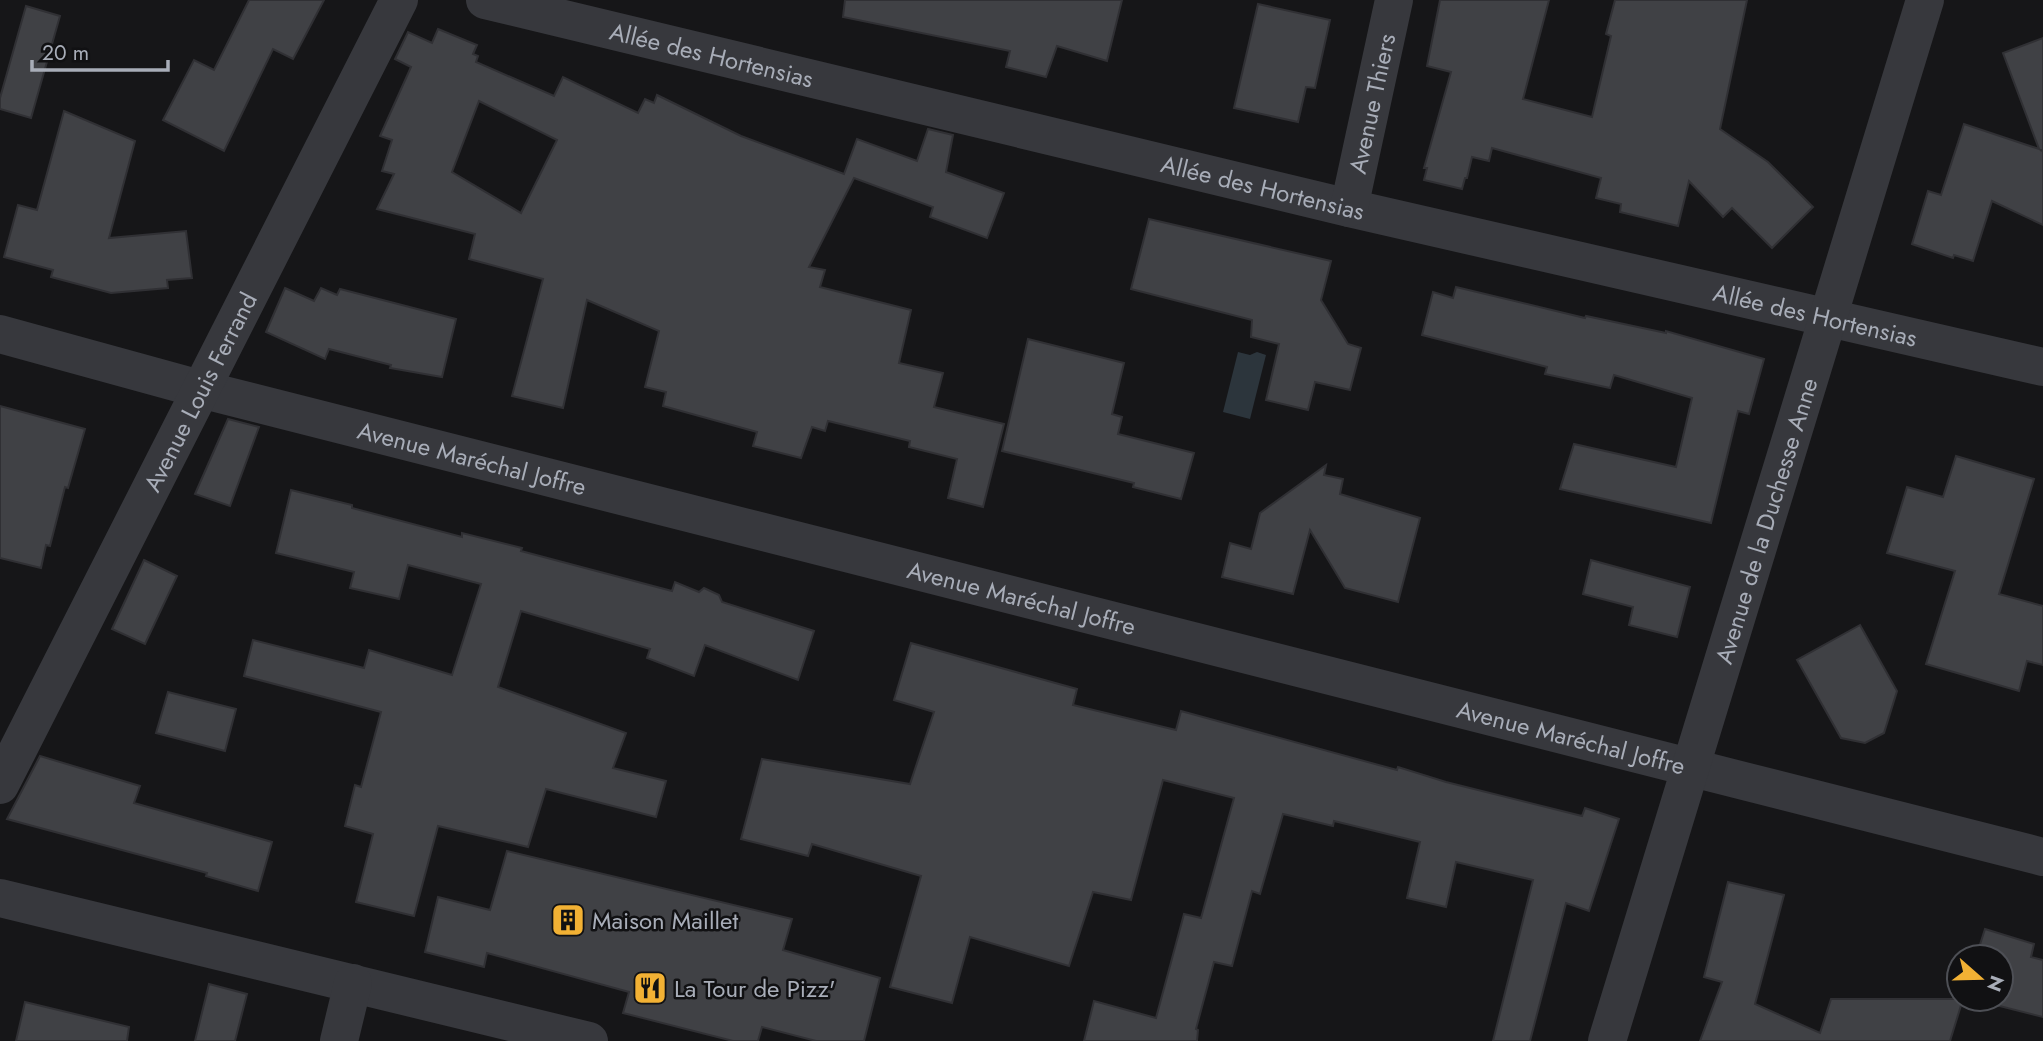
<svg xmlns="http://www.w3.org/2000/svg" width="2043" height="1041" viewBox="0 0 2043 1041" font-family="Jost,sans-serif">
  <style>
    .water { fill: #2c353c }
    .building { fill: #404145; stroke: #303034; stroke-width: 2; fill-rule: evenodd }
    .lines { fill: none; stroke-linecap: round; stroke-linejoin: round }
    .minor { stroke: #37383d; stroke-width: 38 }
    .labels { text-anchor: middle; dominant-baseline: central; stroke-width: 5; stroke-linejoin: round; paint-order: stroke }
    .street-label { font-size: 24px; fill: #a8adb8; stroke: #111113 }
    .poi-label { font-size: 24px; fill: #a8adb8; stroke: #111113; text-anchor: start }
  </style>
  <rect width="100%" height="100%" fill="#161618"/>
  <path class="water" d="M1238,352L1250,355L1257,352L1266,355L1250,419L1223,412Z"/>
  <g class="building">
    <path d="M249,0H324L293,59L273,49L224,151L163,120L194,60L214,70Z"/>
    <path d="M845,0H1122L1107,61L1057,46L1046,77L1006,67L1010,51L843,17Z"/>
    <path d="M1440,0H1549L1523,99L1592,117L1611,36L1606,34L1615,0H1747L1720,129L1768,162L1813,207L1772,248L1732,208L1723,217L1689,181L1678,226L1620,212L1621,204L1596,198L1601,178L1492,148L1489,161L1472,157L1467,178H1465L1462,189L1424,180L1427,168H1424L1451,72L1427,66Z"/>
    <path d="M1258,4L1330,20L1315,88L1306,87L1298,122L1234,108Z"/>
    <path d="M26,6L60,16L31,118L0,109V98Z"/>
    <path d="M438,29L477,45L473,54L478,56L476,62L554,96L563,77L638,113L645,99L654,103L657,95L741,136L844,174L857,139L917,161L928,129L953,135L946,172L1004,193L987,238L930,217L933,207L854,178L809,267L825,270L820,287L911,310L899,363L943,373L934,407L1004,424L983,507L948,498L957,459L909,447L910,441L828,421L825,431L812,427L801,458L753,446L757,432L663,406L666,392L645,387L659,331L587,300L563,408L512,396L543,279L469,259L475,234L377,209L394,174L382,171L392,140L380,136L411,67L395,59L408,32L432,43ZM479,101L557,140L521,213L452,172Z"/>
    <path d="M2043,38V150H2040L2043,151V225L1992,201L1973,261L1954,255L1953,258L1912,244L1928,191L1941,195L1964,124L2039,149L2003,53Z"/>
    <path d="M64,111L135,141L109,238L186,231L192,278L167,280L168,288L111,293L51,277L53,270L4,257L18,205L37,210Z"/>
    <path d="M1149,219L1331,261L1321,300L1348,344L1361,348L1350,390L1315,382L1308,410L1266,400L1279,344L1251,337L1252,320L1131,289Z"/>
    <path d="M1456,287L1585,318L1586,316L1666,333V331L1764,359L1749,414L1738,411L1711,523L1560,489L1574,444L1676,467L1692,398L1614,375L1610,388L1545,374L1547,367L1422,335L1433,292L1453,298Z"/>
    <path d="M285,288L314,301L321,288L337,295L340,289L456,319L442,377L390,368L391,365L329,349L325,359L266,332Z"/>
    <path d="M1028,339L1124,363L1112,414L1122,417L1118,434L1194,453L1181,499L1133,487L1134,483L1002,451Z"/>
    <path d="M0,406L85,429L68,488L65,487L50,546L46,545L41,568L0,558Z"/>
    <path d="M228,419L259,427L230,506L195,494Z"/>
    <path d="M1956,456L2034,479L1999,594L2043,606V665L2027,661L2019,691L1926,664L1955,571L1887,553L1907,487L1943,497Z"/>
    <path d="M1326,465L1324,475L1343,479L1340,494L1420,518L1398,602L1345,588L1310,530L1293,594L1222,577L1230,543L1251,549L1260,513Z"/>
    <path d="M291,490L352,505V508L462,537V533L522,548L521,551L672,591L675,582L699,592L704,588L719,595L722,602L814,631L798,680L705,645L694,676L647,658L650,649L521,611L498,687L626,733L613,768L666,781L656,817L546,789L528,847L438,826L414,916L356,902L373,834L345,826L355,785L361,787L381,712L244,676L253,640L364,668L369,650L452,675L481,584L408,565L399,599L350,588L354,572L276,553Z"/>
    <path d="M144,560L177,576L145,644L112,629Z"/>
    <path d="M1591,560L1690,587L1677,637L1629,625L1633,607L1583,594Z"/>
    <path d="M1860,625L1897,691L1884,733L1865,743L1841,738L1797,660Z"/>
    <path d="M911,643L1077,689L1073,705L1176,730L1181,711L1397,770L1398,767L1446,782L1582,816L1585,808L1619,819L1589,911L1566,903L1530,1041H1493L1533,880L1456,862L1446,907L1407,898L1420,842L1334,821L1333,826L1283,814L1260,894L1252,891L1232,966L1214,962L1196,1029L1198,1030L1197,1041H1084L1094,1001L1156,1018L1184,914L1201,918L1234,798L1163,780L1131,900L1093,892L1069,966L970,937L952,1003L890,987L921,876L812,844L808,856L741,839L762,759L910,784L934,712L894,700Z"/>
    <path d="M168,692L236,709L225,751L156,733Z"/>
    <path d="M40,756L140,786L134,803L272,842L258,891L206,876L207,873L7,819Z"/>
    <path d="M507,851L792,919L783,950L880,978L864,1041H816L762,1027L758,1041H733L623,1013L629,992L487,953L484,967L425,952L438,897L490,910Z"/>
    <path d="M1728,882L1784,895L1755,1004L1820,1033L1831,999H1963L1950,1041H1700L1722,982L1704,977Z"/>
    <path d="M1985,929L2034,944L2031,957L2043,960V1017L1972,999H2001V957H1976Z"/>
    <path d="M209,984L247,994L235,1041H195Z"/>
    <path d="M25,1002L129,1027L127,1041H16Z"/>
  </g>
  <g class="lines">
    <g class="minor">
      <path id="s1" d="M485,0L1349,208L2043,367"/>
      <path id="s2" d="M1349,208L1394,0"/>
      <path id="s3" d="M0,334L200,389L2043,857"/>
      <path id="s4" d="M0,785L399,0"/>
      <path d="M0,898L589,1041"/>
      <path d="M339,1041L353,983"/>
      <path id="s5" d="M1607,1041L1925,0"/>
    </g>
  </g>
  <defs>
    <symbol id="building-square" viewBox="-11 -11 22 22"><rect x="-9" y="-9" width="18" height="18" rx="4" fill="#f2b134" stroke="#111113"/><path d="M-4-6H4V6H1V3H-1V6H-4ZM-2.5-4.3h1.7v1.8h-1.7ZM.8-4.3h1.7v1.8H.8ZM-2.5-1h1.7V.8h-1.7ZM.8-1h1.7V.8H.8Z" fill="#111"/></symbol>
    <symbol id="restaurant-square" viewBox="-11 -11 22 22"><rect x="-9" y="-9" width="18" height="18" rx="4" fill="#f2b134" stroke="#111113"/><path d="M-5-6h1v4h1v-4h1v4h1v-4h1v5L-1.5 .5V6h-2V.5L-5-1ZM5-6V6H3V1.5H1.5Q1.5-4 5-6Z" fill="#111"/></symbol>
  </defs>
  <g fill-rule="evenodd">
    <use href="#building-square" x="549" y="901" width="38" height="38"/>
    <use href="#restaurant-square" x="631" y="969" width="38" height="38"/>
  </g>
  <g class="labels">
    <g class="street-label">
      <text stroke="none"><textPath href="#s1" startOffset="233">Allée des Hortensias</textPath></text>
      <text stroke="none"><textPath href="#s2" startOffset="107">Avenue Thiers</textPath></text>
      <text stroke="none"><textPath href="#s1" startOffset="800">Allée des Hortensias</textPath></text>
      <text stroke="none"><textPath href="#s1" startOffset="1367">Allée des Hortensias</textPath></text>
      <text stroke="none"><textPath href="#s4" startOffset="441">Avenue Louis Ferrand</textPath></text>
      <text stroke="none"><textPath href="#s3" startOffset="488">Avenue Maréchal Joffre</textPath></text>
      <text stroke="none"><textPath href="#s5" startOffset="544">Avenue de la Duchesse Anne</textPath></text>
      <text stroke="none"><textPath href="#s3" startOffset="1055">Avenue Maréchal Joffre</textPath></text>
      <text stroke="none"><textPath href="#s3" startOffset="1622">Avenue Maréchal Joffre</textPath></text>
    </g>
    <g class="poi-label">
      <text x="592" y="920">Maison Maillet</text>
      <text x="674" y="988">La Tour de Pizz'</text>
    </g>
  </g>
  <g transform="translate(1980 978) rotate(110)"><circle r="33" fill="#111113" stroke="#4d4f55" stroke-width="2"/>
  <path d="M0-5L12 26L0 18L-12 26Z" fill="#f2b134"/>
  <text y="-10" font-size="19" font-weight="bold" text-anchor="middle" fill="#a8adb8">N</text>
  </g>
  <path d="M32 60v10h136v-10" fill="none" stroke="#a8adb8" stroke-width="3.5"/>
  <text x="42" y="60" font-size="21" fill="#a8adb8" stroke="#111113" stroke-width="5" paint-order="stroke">20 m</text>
</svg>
